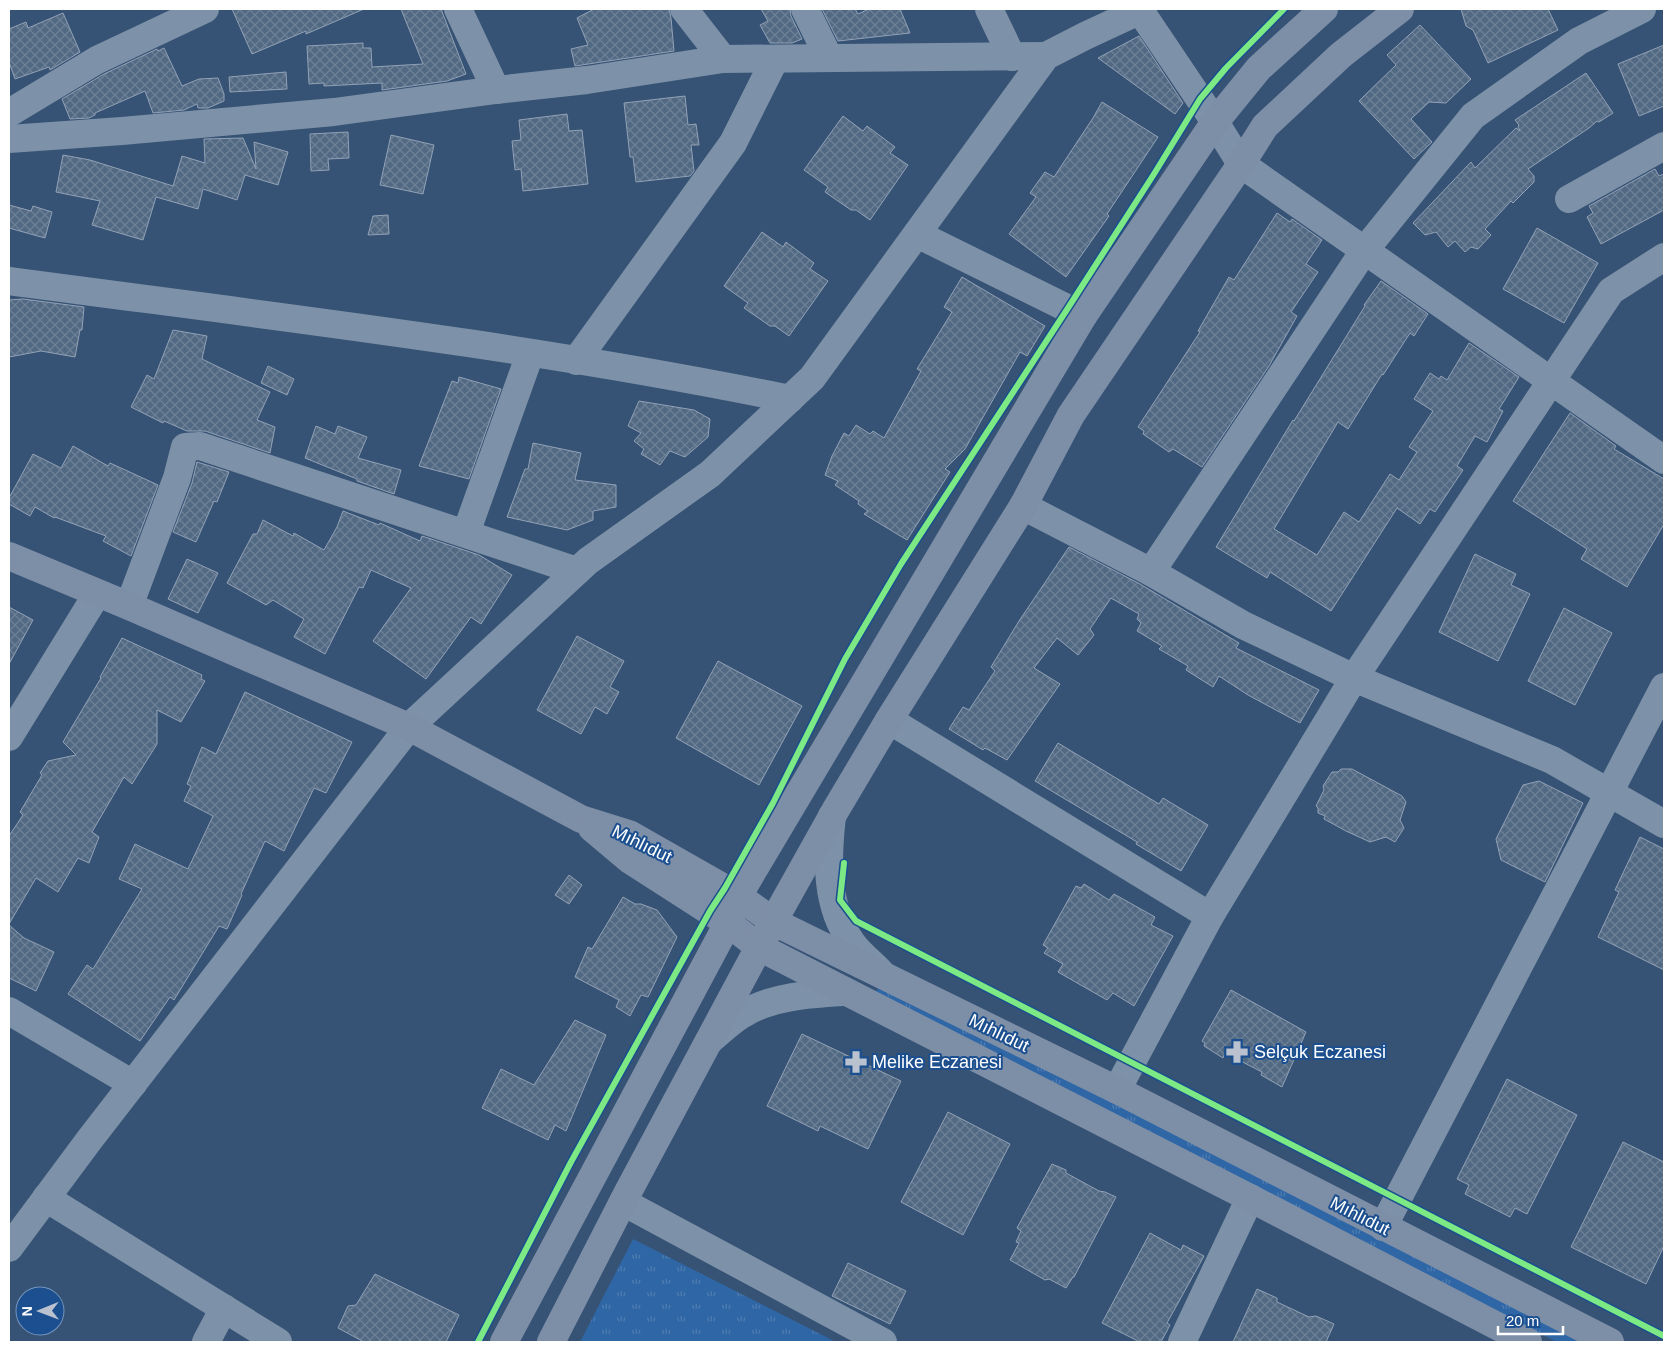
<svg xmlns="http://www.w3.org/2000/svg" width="1673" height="1351" viewBox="0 0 1673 1351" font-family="Helvetica,sans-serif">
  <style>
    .grass { fill: url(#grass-tufts) }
    .building { fill: url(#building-cross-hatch); stroke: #92a2b6 }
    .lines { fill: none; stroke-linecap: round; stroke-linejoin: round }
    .minor { stroke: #7d92a8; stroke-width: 28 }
    .major { stroke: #7d8ea7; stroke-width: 28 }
    .cycleway-casing { stroke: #1b4f8f; stroke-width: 9 }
    .cycleway { stroke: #7ce984; stroke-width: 6 }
    .labels { text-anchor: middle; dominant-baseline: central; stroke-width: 4; stroke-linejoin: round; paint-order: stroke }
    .street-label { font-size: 18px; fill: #fff; stroke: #1b4f8f }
    .poi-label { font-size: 18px; fill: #fff; stroke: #1b4f8f; text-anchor: start }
  </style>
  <defs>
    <pattern id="grass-tufts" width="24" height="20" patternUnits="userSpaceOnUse" patternTransform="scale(1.25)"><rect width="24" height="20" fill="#2f66a5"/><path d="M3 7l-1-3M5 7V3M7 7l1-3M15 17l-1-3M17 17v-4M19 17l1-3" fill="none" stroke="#4e7db2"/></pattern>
    <pattern id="building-cross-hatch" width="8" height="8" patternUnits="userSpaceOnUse" patternTransform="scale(1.25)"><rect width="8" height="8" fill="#526984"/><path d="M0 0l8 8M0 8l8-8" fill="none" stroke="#6c8096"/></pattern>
  </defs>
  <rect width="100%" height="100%" fill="#365274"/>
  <g class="grass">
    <path d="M879,988L916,999L1583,1342H1557L874,993Z"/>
    <path d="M633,1239L836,1342H580Z"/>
  </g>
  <g class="building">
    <path d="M232,9H364L306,34V31L252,54Z"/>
    <path d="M401,9H441L466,74L447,81L382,90V83L324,86V83L309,84L307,46L363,43V48H371L372,67L423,64Z"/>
    <path d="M594,9H669L671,18L674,51L575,66L571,49L588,45L577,18Z"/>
    <path d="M761,9H790L791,16L802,39L792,43H770L760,25L768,21Z"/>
    <path d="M822,9H855L858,14L869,9H900L910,33L838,41Z"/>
    <path d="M1461,9H1548L1558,30L1488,63L1473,30L1466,26Z"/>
    <path d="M63,13L80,52L50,70L49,67L15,79L9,62V29L26,22L28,28Z"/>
    <path d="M1420,25L1471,79L1446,103L1429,102L1411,119L1432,142L1414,159L1359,101L1396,65L1387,55Z"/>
    <path d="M1139,36L1183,103L1175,114L1098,58Z"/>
    <path d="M1664,45V106L1639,116L1618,64Z"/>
    <path d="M164,48L182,86L199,79L218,78L224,94V101L208,108H198L197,104L184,110L153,113L145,91L95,113V115L89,118L70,119L62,99L104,74L157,49L158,51Z"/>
    <path d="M286,72L287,89L230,92L229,77Z"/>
    <path d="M1586,73L1613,113L1599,122L1597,121L1589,128L1528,169L1534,176V182L1513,203L1511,201L1485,229L1491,235L1478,249L1471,247L1465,252L1455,241L1448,247L1436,232L1425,235L1413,223L1471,162L1475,168L1516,128L1520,131L1518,127L1519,125L1515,120Z"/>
    <path d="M685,96L688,125L696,124L699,145H691L694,171L690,176L636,182L633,157H630L624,103Z"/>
    <path d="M1102,102L1158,137L1107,214L1109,216L1066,277L1009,234L1036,197L1030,193L1045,172L1054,177L1093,118Z"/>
    <path d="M567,114L569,131L582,130L588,184L523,191L521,169L515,170L512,141L521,140L519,120Z"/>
    <path d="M843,116L863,131L867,126L895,147L890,153L908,165L870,220L856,210H851L825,192L828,187L804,170Z"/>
    <path d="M348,132L349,158L328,159L329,170L311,171L310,134Z"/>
    <path d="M391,135L434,145L423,194L380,185Z"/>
    <path d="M243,138L256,169L254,142L288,152L278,185L245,175L237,200L203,189L198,209L156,197L143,240L92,225L100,201L56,192L63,155L90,160L173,186L182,156L205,163L204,139Z"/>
    <path d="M1655,169L1659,176L1664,174V210L1601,244L1587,217L1593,213L1589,206Z"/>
    <path d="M9,205L31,211L33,206L52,212L45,238L9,228Z"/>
    <path d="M1277,213L1290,222L1292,219L1322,240L1306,264L1318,272L1291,312L1297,316L1269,366L1202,467L1173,449L1169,452L1143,434L1144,431L1138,427L1200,332L1198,331L1229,277L1234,280Z"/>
    <path d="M388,215L389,234L368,235L373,216Z"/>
    <path d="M1537,228L1598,263L1564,323L1503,289Z"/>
    <path d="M762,232L783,247L786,242L814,263L810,269L828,281L789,336L775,326H770L744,308L748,303L724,286Z"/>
    <path d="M962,277L1045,326L1027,356L1020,352L965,449L945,469L950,472L907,540L864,514L868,511L858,504L859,501L835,485L838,481L825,475L832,456L844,433L849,436L856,425L870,434L873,431L884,438L921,371L917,369L952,312L944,307Z"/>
    <path d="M1381,281L1428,314L1414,336L1410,333L1383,375L1382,374L1348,429L1338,422L1274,529L1317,555L1344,512L1359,522L1390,474L1399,480L1417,452L1409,447L1433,411L1414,399L1430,373L1439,379L1441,376L1447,380L1469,343L1519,377L1499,409L1503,411L1487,442L1475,436L1457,466L1463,470L1435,512L1430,509L1420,524L1397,508L1331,611L1270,572L1267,578L1216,547L1293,420L1294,421L1365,306L1364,305Z"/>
    <path d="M23,299L84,307L82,330H80L75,357L41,351L9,357V300Z"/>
    <path d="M173,330L207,336L202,359L270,392L257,420L275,427L270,453L205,431H187L164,421L163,423L131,407L147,375L154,379Z"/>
    <path d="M268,366L294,379L287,395L261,383Z"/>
    <path d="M459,377L501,389L469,479L419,466L452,381L458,383Z"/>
    <path d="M639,401L694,410L710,419L708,437L685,457L670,451L660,465L641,454L644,449L634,441L641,433L628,426Z"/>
    <path d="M1570,413L1616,446L1614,449L1664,479V524L1627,587L1581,559L1587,549L1513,501Z"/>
    <path d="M316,426L335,434L338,426L367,437L358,458L401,470L394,494L357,481V479L305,458Z"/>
    <path d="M533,443L581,453L575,480L616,485V507L593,511V520L567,530L507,517L525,469H528Z"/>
    <path d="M73,446L108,466L110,463L158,485L131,556L103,541L106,536L55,517L54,518L35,507L30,516L9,504V498L33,454L61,468Z"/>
    <path d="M197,462L229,472L217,502L214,501L196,542L173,532L192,483Z"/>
    <path d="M343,511L379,525L380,523L420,541L422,536L479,555L512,575L481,624L471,617L426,679L373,641L411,588L371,570L363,588L359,587L325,654L294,637L304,619L273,600L266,605L227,583L253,534H257L263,520L293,536L294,533L324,550L337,527Z"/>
    <path d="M1069,547L1140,584L1239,643L1236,648L1319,690L1300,723L1248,695L1219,676L1213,687L1186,670L1188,666L1159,649L1162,646L1137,631L1141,623L1137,619L1139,614L1111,598L1090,629L1094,635L1078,655L1057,638L1034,668L1060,684L1007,760L985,748L983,750L949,729L963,707L969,710L995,671L991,667L1019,621Z"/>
    <path d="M1475,554L1516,574L1511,585L1530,594L1498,661L1439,632Z"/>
    <path d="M187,559L218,573L198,613L168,599Z"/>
    <path d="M9,607L33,620L9,664Z"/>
    <path d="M1564,608L1612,633L1575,705L1528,681Z"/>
    <path d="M577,636L624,661L610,687L619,692L607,714L595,707L581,734L537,710Z"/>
    <path d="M122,638L202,675L201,679L205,681L181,722L157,710V744L132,784L124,777L92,832L99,837L89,863L78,858L58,892L36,878L9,924V836L23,815L20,812L42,775L40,773L48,761L76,755L63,742L101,678L100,677Z"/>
    <path d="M718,661L802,706L759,785L676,738Z"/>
    <path d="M245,692L352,742L326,793L314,788L284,851L265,841L241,894L242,895L227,929L219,926L174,1000L170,997L140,1041L68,994L87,965L93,969L142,889L119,879L135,844L188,869L213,816L184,801L191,786L187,784L202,747L216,754Z"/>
    <path d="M1058,743L1159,804L1163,798L1208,825L1181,871L1136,844L1137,842L1035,781Z"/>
    <path d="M1341,769H1352L1402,796L1406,802L1400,820L1404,828L1395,842L1386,837L1370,842L1346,831L1324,819L1325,816L1318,813V808L1316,806L1324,790L1323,786L1332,772H1338Z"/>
    <path d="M1539,781L1583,803L1545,882L1501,860L1496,839L1523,785Z"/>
    <path d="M1640,837L1664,849V970L1598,937L1619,892L1615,890Z"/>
    <path d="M569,875L582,885L569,904L555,895Z"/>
    <path d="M1084,884L1109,900L1114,894L1155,917L1151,925L1173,936L1134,1006L1113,993L1107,1000L1058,972L1063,964L1044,953L1048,948L1043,945L1076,886L1081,888Z"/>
    <path d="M623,897L635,904H641L657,910L677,937L648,997L641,995L630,1016L616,1007L619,1000L575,977L588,947L592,949Z"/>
    <path d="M9,925L24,938L54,952L36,991L9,978Z"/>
    <path d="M1231,990L1306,1032L1282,1087L1261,1075L1262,1072L1225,1053L1223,1058L1204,1046L1205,1043L1202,1041Z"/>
    <path d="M575,1020L606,1035L566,1131L555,1125L548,1140L482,1108L501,1069L534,1085Z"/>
    <path d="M802,1034L901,1081L868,1149L820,1126L818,1131L767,1106Z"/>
    <path d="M1507,1079L1577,1115L1527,1214L1515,1208L1510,1217L1465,1194L1469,1185L1457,1179Z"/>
    <path d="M948,1112L1010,1144L963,1235L901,1202Z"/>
    <path d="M1623,1142L1664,1162V1246L1646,1284L1571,1247Z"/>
    <path d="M1052,1164L1066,1170V1173L1099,1191L1105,1192L1116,1197L1074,1277H1073L1066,1288L1049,1279L1045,1280L1010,1260L1019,1243L1016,1242L1021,1231L1017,1228Z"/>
    <path d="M1150,1233L1181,1250L1183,1245L1204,1256L1167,1323L1170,1325L1161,1342H1140L1102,1323Z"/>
    <path d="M848,1263L906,1291L890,1324L832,1296Z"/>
    <path d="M375,1274L459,1315L446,1342H364L338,1328L348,1306L356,1305Z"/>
    <path d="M1257,1289L1277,1298V1302L1309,1317L1316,1316L1334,1324L1326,1342H1233Z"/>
  </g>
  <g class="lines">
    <g class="minor">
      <path d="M458,9L496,90"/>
      <path d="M684,9L723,59"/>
      <path d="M805,9L829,58"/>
      <path d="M989,9L1012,57"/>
      <path d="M1139,9L1215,122L1241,164L1664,460"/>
      <path d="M9,113L97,60L205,9"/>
      <path d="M9,139L122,131L334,112L496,90L587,80L723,59L1046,56"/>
      <path d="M1569,199L1664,146"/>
      <path d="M917,234L1083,316"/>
      <path d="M9,281C270,316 532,346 790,399"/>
      <path d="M576,361L733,143L775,59"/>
      <path d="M1023,506L1151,572L1243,625L1354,678L1552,760L1664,824"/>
      <path d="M466,533L530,354"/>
      <path d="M1151,572L1364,251L1473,116L1579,41L1642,9"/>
      <path d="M129,606L177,478L185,447L200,446L577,571"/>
      <path d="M889,720L1210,916"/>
      <path d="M9,737L97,594"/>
      <path d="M832,816C827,861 825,905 852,943C860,954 873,964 882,974"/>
      <path d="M9,1011L133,1084"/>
      <path d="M709,1041C720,1032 731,1021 743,1014C772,996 812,994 845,992"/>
      <path d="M1117,1090L1210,916L1354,678L1611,291L1664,257"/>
      <path d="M46,1198L278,1342"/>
      <path d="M623,1202L883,1342"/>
      <path d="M1383,1227L1664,687"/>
      <path d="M9,1248L90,1139L409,727L588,561L710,474L812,378L1046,56L1085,36L1143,9"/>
      <path d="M206,1342L224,1308"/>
      <path d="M1182,1342L1250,1198"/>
    </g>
    <g class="major">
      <path d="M9,556L129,606L409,727L581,819L629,834L738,896L774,922L1117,1090L1610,1342"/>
      <path d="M592,828L630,860L728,923L759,947L1250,1198L1528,1342"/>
      <path d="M504,1342L728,923L738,896L1083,316L1215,122L1259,68L1324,9"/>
      <path d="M551,1342L628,1192L759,947L835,811L889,720L1023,506L1071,415L1241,164L1265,126L1341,55L1400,9"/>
    </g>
    <defs>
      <g id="cycleway">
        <path d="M844,863L840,900L856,921L1664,1336"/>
        <path d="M478,1342L571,1162L710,911L725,888L773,803L845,659L901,564L1068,308L1154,174L1200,99L1226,68L1284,9"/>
      </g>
    </defs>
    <use href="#cycleway" class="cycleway-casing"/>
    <use href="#cycleway" class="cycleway"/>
  </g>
  <defs>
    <symbol id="pharmacy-bare" viewBox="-9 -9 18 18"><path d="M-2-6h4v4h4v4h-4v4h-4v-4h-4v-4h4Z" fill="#b9c2ce" stroke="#1b4f8f" stroke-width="2.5" paint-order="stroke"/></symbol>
  </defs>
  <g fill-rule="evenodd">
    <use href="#pharmacy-bare" x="1221" y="1036" width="32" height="32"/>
    <use href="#pharmacy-bare" x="840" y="1046" width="32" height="32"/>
  </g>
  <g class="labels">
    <g class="street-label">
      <text transform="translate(642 844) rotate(26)">Mıhlıdut</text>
      <text transform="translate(999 1033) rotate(26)">Mıhlıdut</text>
      <text transform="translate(1360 1216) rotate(27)">Mıhlıdut</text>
    </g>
    <g class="poi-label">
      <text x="1254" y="1052">Selçuk Eczanesi</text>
      <text x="872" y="1062">Melike Eczanesi</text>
    </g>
  </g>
  <rect width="1673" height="1351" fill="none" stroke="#ffffff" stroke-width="20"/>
  <g transform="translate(40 1311) rotate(269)"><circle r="24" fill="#1b4f8f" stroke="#7695bc"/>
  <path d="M0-4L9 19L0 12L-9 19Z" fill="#b9c2ce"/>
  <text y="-8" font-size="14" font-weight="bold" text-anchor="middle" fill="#ffffff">N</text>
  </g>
  <path d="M1498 1326v8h65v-8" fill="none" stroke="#ffffff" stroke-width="2.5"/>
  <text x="1506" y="1326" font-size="15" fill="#ffffff" stroke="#1b4f8f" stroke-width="4" paint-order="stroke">20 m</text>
</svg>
